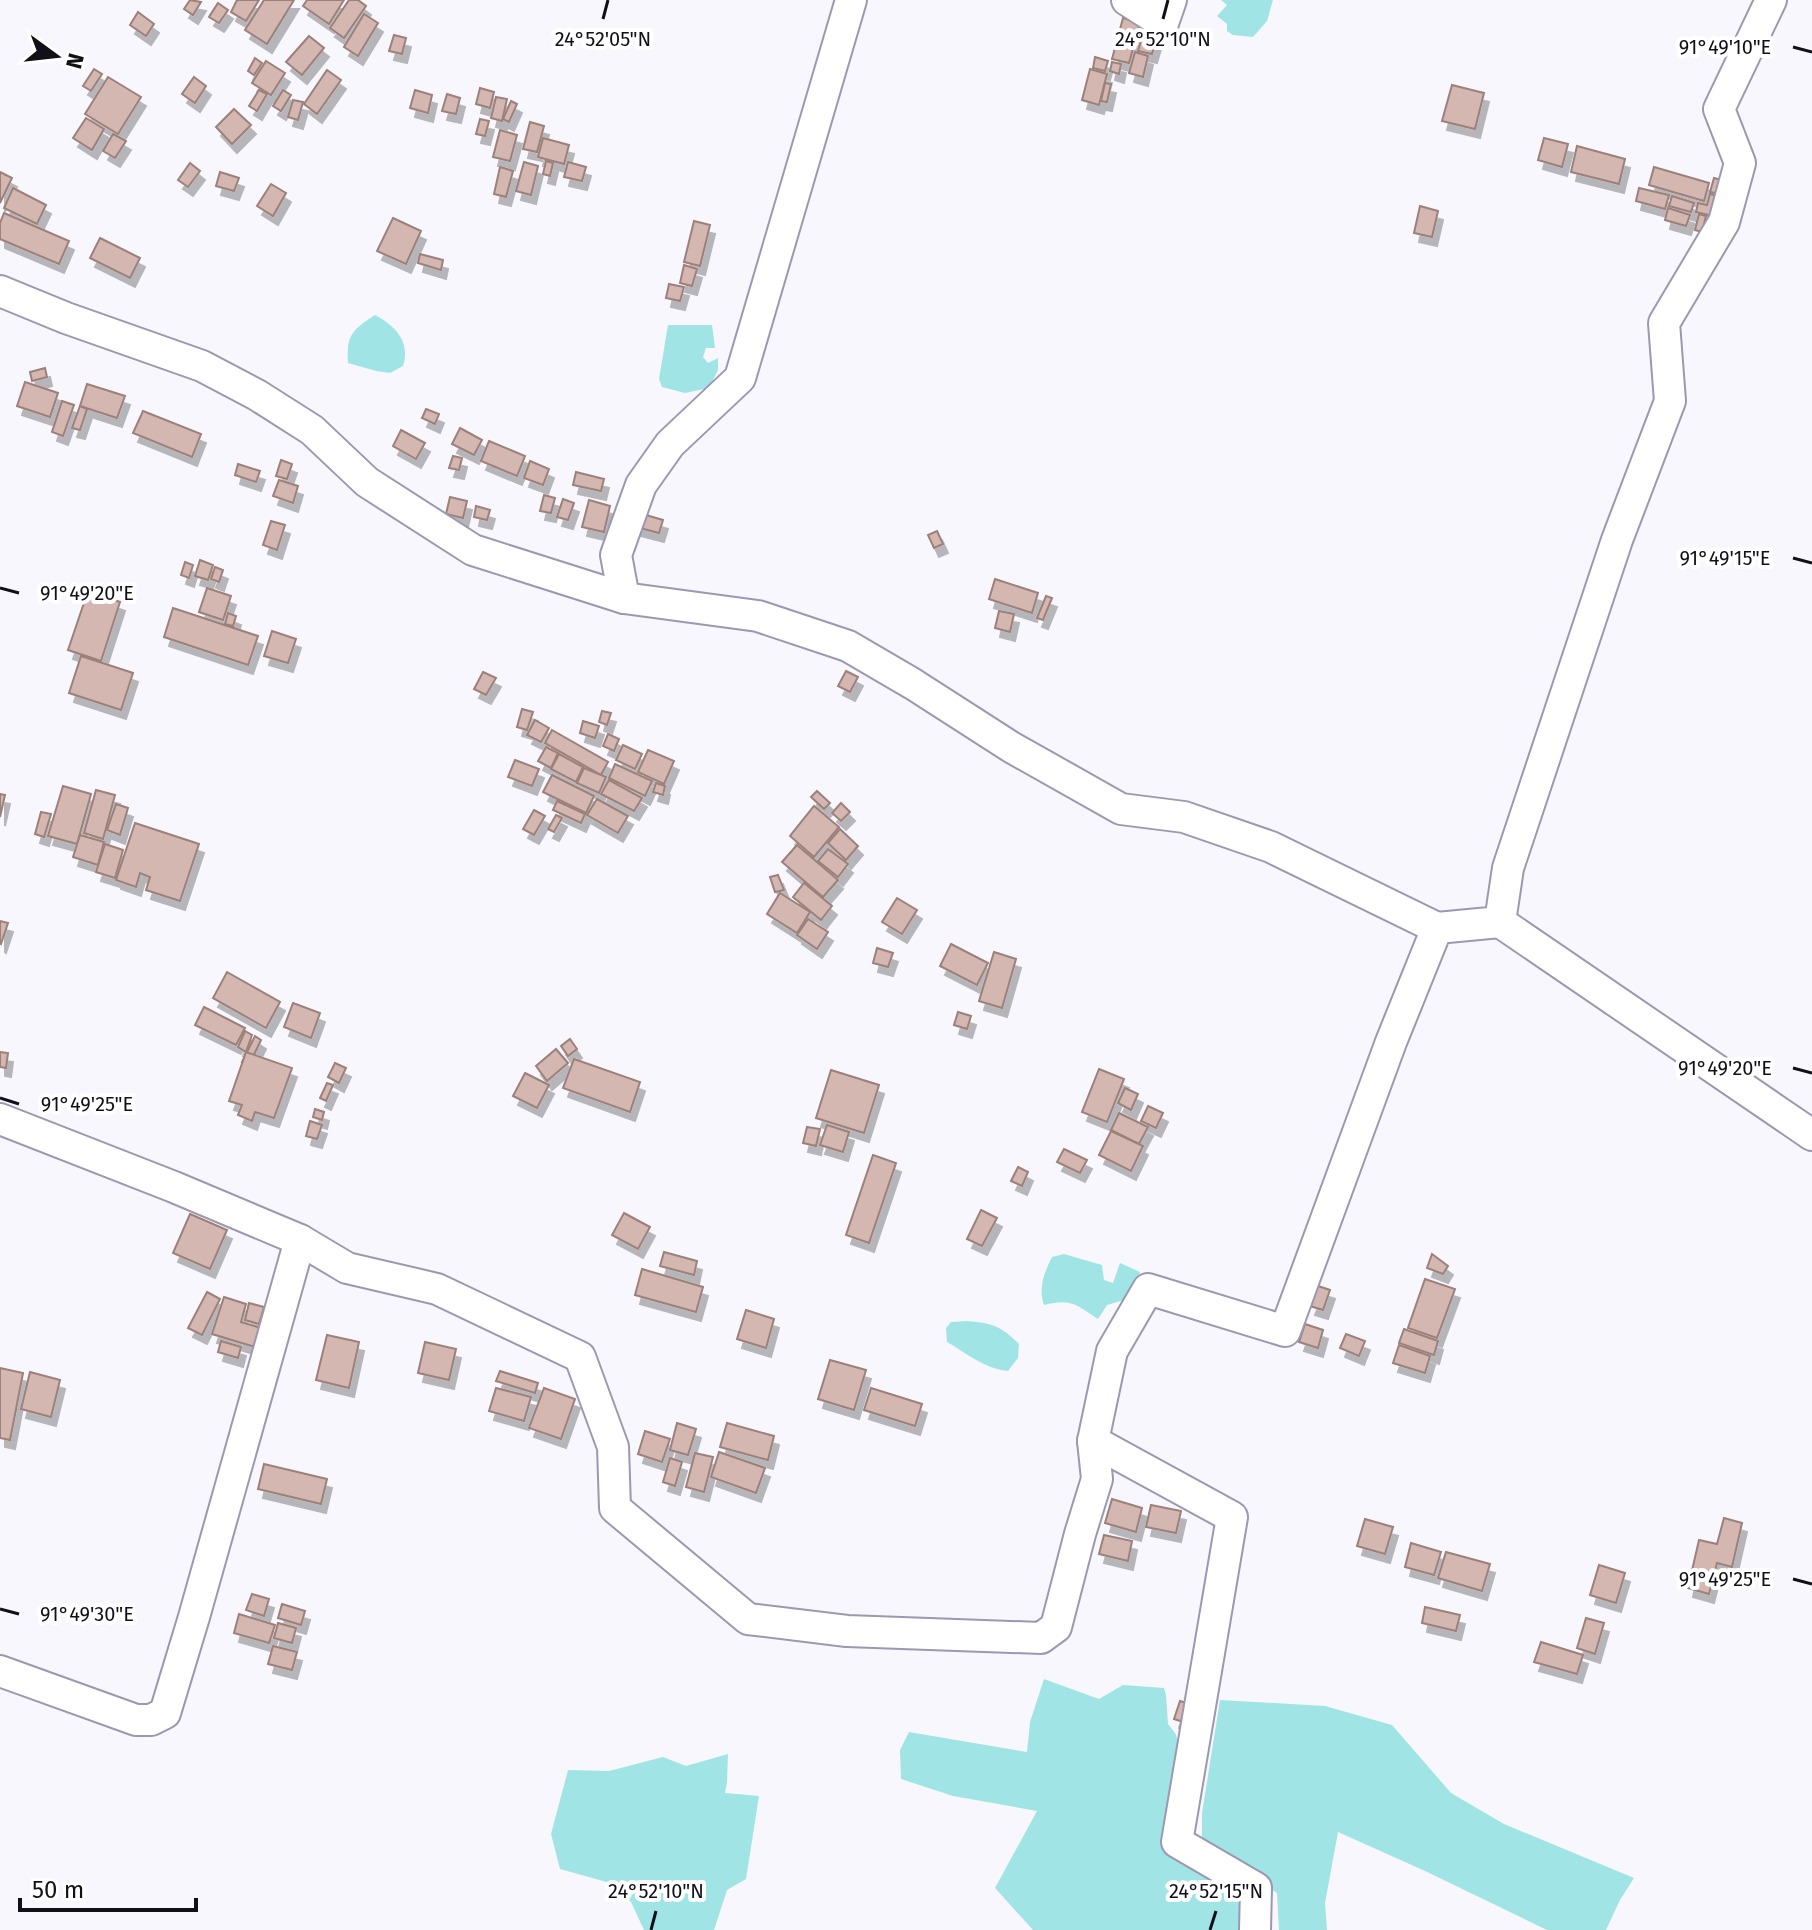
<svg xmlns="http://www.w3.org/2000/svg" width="1812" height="1930" viewBox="0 0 1812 1930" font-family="'Fira Sans',sans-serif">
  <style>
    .water { fill: #a1e4e5 }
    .building { fill: #d5b7b1; stroke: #9c807a; stroke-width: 2; filter: url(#shadow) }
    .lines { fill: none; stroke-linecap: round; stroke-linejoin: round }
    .minor-casing { stroke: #9b98b1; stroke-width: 34 }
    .minor { stroke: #fff; stroke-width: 30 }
    .ticks { fill: none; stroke: #111019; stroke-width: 3 }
    .ticks-label { font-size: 20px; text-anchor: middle; fill: #111019; stroke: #fff; stroke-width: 8; stroke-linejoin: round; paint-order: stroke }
  </style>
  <defs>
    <filter id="shadow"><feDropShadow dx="5" dy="9" stdDeviation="0" flood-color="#0004"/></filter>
  </defs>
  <rect width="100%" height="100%" fill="#f8f7fd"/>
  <g class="water">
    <path d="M1221,0H1273L1267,21L1253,37L1233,35L1227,31V24L1217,16L1227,5Z"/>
    <path d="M375,315C394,325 411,341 403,366L390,373L376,371L348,363C346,335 352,330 375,315Z"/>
    <path d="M668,325H712L715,348H706L703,357L708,363L718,358V370L709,388L685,393L662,387L659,379Z"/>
    <path d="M1064,1254L1102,1265L1104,1280L1113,1283L1120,1263L1140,1272L1131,1298L1107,1305L1098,1319C1076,1305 1072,1298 1044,1305C1038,1288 1044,1273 1052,1257Z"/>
    <path d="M967,1321C992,1323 1001,1326 1019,1344L1018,1358L1008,1371C983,1368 968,1354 947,1342L946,1328L951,1322Z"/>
    <path d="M1044,1679L1099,1699L1123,1685L1164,1688L1166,1695L1168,1724L1175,1733L1188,1765L1178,1852L1229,1886L1255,1909L1256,1930H1033L995,1888L1037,1811L953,1796L901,1779L900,1750L909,1732L1027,1752L1030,1722Z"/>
    <path d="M1220,1700L1325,1706L1392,1725L1451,1793L1504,1824L1634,1878L1620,1900L1606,1930H1547L1425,1871L1338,1832L1325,1903L1327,1930H1279L1277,1893L1237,1867L1202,1850V1813Z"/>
    <path d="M728,1754L727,1783L725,1793L759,1796L746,1879L727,1890L714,1930H644L631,1902L610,1883L560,1869L551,1834L568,1770L609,1771L663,1757L686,1766Z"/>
  </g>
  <g class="building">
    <path d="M190,0L201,2L193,15L184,9Z"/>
    <path d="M237,0H259L246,21L231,12Z"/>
    <path d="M264,0H294L267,44L245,30Z"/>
    <path d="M307,0H344L329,24L303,6Z"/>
    <path d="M349,0H358L366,6L344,38L330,28Z"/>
    <path d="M218,3L228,10L219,23L209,17Z"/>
    <path d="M138,12L154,24L146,36L130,25Z"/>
    <path d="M364,14L378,23L358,56L344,47Z"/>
    <path d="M1123,18L1140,23L1129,63L1112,59Z"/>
    <path d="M394,35L406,38L402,54L389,51Z"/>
    <path d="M309,36L324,48L302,75L286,62Z"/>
    <path d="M1142,37L1156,40L1152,54L1138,51Z"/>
    <path d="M1135,52L1148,56L1143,77L1129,73Z"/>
    <path d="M1095,57L1108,61L1105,71L1093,68Z"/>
    <path d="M255,58L262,63L254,75L248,71Z"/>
    <path d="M266,61L285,73L271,95L252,83Z"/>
    <path d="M1112,62L1121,64L1119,74L1110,71Z"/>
    <path d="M94,69L102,74L91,91L83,86Z"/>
    <path d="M1090,69L1107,74L1099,105L1082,100Z"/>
    <path d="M327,70L341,80L317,114L304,104Z"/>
    <path d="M108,77L141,97L118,134L85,114Z"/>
    <path d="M194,77L206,86L195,103L182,94Z"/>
    <path d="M1105,83L1111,84L1107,102L1101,101Z"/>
    <path d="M1452,85L1484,93L1475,129L1442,121Z"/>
    <path d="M480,88L494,92L490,108L476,104Z"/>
    <path d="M259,90L267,94L257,111L249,106Z"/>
    <path d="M283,90L291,95L281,111L273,106Z"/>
    <path d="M415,90L432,95L428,113L410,108Z"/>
    <path d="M447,94L460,98L456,114L442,111Z"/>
    <path d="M496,97L507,99L502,121L491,118Z"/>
    <path d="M293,100L303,102L298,120L288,117Z"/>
    <path d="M511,101L517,104L509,122L503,119Z"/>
    <path d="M234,109L251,125L232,144L216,127Z"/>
    <path d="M86,118L104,129L92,150L73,138Z"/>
    <path d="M480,119L489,121L485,136L476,134Z"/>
    <path d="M530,122L544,126L537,152L523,149Z"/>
    <path d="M500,130L517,135L510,161L493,157Z"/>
    <path d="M113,134L126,141L115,158L103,151Z"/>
    <path d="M543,138L569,145L564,164L538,157Z"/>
    <path d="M1544,138L1568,144L1562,167L1538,160Z"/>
    <path d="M1577,146L1625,159L1619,184L1571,172Z"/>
    <path d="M546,161L553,163L550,176L543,174Z"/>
    <path d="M524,162L538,166L531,195L516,191Z"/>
    <path d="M568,162L586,167L582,181L564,177Z"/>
    <path d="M190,163L200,171L188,187L178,180Z"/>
    <path d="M500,167L513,171L506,197L494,194Z"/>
    <path d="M1654,167L1709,183L1704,201L1649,185Z"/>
    <path d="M0,172L12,178L0,203Z"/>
    <path d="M220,172L239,178L234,191L216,186Z"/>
    <path d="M1714,178L1729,182L1725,195L1710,192Z"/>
    <path d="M271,184L286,193L273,216L257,206Z"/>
    <path d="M13,188L46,205L37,224L4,208Z"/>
    <path d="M1639,188L1669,195L1665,209L1636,201Z"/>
    <path d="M1710,194L1719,196L1713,216L1696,212L1698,203L1707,205Z"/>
    <path d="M1672,196L1694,203L1691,212L1669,206Z"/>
    <path d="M1420,206L1438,211L1432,237L1414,233Z"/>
    <path d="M1668,208L1690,215L1686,226L1665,220Z"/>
    <path d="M4,213L69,241L59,264L0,239V223Z"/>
    <path d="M1699,214L1706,216L1702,232L1695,230Z"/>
    <path d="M393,218L421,231L406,264L377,251Z"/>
    <path d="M694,221L710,225L700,266L684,262Z"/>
    <path d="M100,238L140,258L130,278L90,258Z"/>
    <path d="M420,254L443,260L441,270L418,263Z"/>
    <path d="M684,265L697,269L692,286L680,283Z"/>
    <path d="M669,284L684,287L680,301L666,298Z"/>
    <path d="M45,368L47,377L32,381L30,372Z"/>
    <path d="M25,382L58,393L50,417L17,406Z"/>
    <path d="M87,384L125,396L117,418L80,406Z"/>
    <path d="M62,401L74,405L63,436L52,432Z"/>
    <path d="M80,406L87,409L80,430L72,428Z"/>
    <path d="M426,409L439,414L435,424L422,418Z"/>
    <path d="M143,411L201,434L192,457L133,433Z"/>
    <path d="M460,428L482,440L474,455L452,444Z"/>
    <path d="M401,430L425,443L416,459L393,446Z"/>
    <path d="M489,441L525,456L517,476L481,461Z"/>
    <path d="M453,456L462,458L459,470L449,468Z"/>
    <path d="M281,460L292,464L287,479L276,476Z"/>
    <path d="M530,461L549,469L543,485L524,478Z"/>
    <path d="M238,464L260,471L256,482L235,475Z"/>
    <path d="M576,472L604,479L601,491L573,485Z"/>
    <path d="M279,480L298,486L293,503L273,496Z"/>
    <path d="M544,495L555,498L551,513L540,511Z"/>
    <path d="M450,497L467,501L463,518L446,514Z"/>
    <path d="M563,499L574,503L568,520L557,517Z"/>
    <path d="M589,500L610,506L604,532L582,527Z"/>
    <path d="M476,506L490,510L487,520L474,517Z"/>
    <path d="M639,513L663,520L659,533L636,527Z"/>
    <path d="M271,521L285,525L277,550L263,545Z"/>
    <path d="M937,531L943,544L934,548L928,535Z"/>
    <path d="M200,560L213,565L208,580L195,576Z"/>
    <path d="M185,562L193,565L189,578L181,575Z"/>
    <path d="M215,567L223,570L219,582L211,579Z"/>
    <path d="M995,579L1038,593L1032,613L989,599Z"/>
    <path d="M207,588L231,596L223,620L199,612Z"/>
    <path d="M88,591L120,602L101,661L68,650Z"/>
    <path d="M1046,596L1052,598L1043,620L1037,618Z"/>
    <path d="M173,608L258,636L248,665L164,637Z"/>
    <path d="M999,611L1014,614L1010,632L995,628Z"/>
    <path d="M228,613L236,616L233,626L225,624Z"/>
    <path d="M272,631L296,639L288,663L264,656Z"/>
    <path d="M81,656L133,673L121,710L69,693Z"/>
    <path d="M846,671L858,677L850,692L838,686Z"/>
    <path d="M483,672L496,678L486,695L474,689Z"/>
    <path d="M522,709L533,712L527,730L517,727Z"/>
    <path d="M602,711L611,713L607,725L599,722Z"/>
    <path d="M535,720L549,728L541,742L527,735Z"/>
    <path d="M583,721L599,726L595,738L580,733Z"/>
    <path d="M552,730L608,762L601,775L545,743Z"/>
    <path d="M608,734L619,739L614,751L603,746Z"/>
    <path d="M623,745L642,754L635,769L616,760Z"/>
    <path d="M546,747L558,753L551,768L538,761Z"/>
    <path d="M648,750L674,761L664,784L638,772Z"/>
    <path d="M559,754L583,767L576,782L551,769Z"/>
    <path d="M515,760L539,769L532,786L508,777Z"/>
    <path d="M615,764L652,781L645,796L609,778Z"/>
    <path d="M584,768L606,777L599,793L577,783Z"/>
    <path d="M552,775L594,796L586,813L543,792Z"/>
    <path d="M609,780L642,798L634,811L601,794Z"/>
    <path d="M656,783L665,786L663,795L653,792Z"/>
    <path d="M63,786L91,794L77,844L48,836Z"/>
    <path d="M96,790L115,795L103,839L84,833Z"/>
    <path d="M817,791L830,803L824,809L811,797Z"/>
    <path d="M0,794L5,795L0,817Z"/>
    <path d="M597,799L628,816L618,833L587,815Z"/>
    <path d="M557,801L585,814L581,823L553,810Z"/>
    <path d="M841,803L850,812L841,821L832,813Z"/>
    <path d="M116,804L128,808L120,835L107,830Z"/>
    <path d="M814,806L839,827L814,857L790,836Z"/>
    <path d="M534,810L545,816L534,835L523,829Z"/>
    <path d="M41,812L51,814L44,837L35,834Z"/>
    <path d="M556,815L562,818L554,832L548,829Z"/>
    <path d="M135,823L199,844L180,901L146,890L150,877L140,873L136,887L116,880Z"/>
    <path d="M840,829L858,846L846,860L828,843Z"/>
    <path d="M80,835L104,842L98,865L73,857Z"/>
    <path d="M105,844L123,850L115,878L96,872Z"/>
    <path d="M797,845L838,880L823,897L782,862Z"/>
    <path d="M828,849L848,864L838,877L818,861Z"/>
    <path d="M778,875L784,890L775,892L770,877Z"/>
    <path d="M804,883L832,906L821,920L793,897Z"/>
    <path d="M780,893L810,912L797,933L767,914Z"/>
    <path d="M897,898L917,910L902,934L882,922Z"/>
    <path d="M808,919L828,932L817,949L797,935Z"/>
    <path d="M0,921L8,923L1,944L0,943Z"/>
    <path d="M951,944L988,963L977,985L940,966Z"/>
    <path d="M877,948L893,953L888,967L873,963Z"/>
    <path d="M994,952L1016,959L1002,1008L979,1001Z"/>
    <path d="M227,972L280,1002L266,1028L213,998Z"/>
    <path d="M293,1003L320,1013L311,1038L284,1027Z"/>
    <path d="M204,1007L245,1028L236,1045L195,1025Z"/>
    <path d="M958,1012L971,1016L967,1029L954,1025Z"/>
    <path d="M245,1031L252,1035L246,1052L238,1047Z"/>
    <path d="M255,1036L261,1040L249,1065L242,1062Z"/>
    <path d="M570,1039L577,1049L568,1056L561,1046Z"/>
    <path d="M556,1049L568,1063L547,1081L536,1066Z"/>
    <path d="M0,1052L8,1053L6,1068L0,1067Z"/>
    <path d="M246,1052L292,1068L274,1118L255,1112L252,1121L238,1115L242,1105L229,1101Z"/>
    <path d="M574,1059L640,1082L630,1112L563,1088Z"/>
    <path d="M335,1063L346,1068L339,1083L328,1077Z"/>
    <path d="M1099,1069L1124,1079L1107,1122L1082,1112Z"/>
    <path d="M831,1070L879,1085L864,1133L816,1118Z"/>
    <path d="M525,1073L549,1085L537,1108L513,1096Z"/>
    <path d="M327,1083L333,1085L326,1101L320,1098Z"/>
    <path d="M1125,1088L1138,1094L1131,1110L1118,1103Z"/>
    <path d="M1148,1106L1163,1113L1156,1128L1141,1121Z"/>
    <path d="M315,1109L324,1112L322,1120L313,1117Z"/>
    <path d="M1119,1113L1148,1127L1139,1144L1111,1130Z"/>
    <path d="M310,1121L322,1125L317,1139L306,1136Z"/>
    <path d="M827,1125L849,1132L843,1152L820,1145Z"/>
    <path d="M807,1127L820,1129L816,1146L803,1143Z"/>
    <path d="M1111,1131L1143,1146L1131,1171L1099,1155Z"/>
    <path d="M1064,1149L1087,1160L1080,1173L1057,1162Z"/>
    <path d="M873,1155L896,1163L869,1243L846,1235Z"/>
    <path d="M1018,1167L1028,1172L1022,1186L1011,1181Z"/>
    <path d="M981,1210L997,1218L982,1246L967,1239Z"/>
    <path d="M624,1213L650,1227L638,1249L612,1235Z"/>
    <path d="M190,1214L227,1230L210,1269L173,1253Z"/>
    <path d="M664,1252L697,1261L694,1275L660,1266Z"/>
    <path d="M1432,1254L1448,1266L1443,1274L1427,1268Z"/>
    <path d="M642,1269L703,1287L696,1312L635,1295Z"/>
    <path d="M1425,1279L1455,1289L1437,1338L1408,1328Z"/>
    <path d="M1318,1286L1330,1290L1323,1310L1310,1306Z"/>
    <path d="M207,1292L220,1299L202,1335L188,1328Z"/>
    <path d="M224,1297L246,1304L241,1322L261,1328L255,1347L212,1334Z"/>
    <path d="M249,1303L264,1307L259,1324L245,1320Z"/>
    <path d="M746,1310L774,1319L766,1348L737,1339Z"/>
    <path d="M1305,1324L1323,1330L1318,1348L1299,1342Z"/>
    <path d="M1404,1329L1438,1341L1434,1355L1399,1343Z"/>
    <path d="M1346,1334L1365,1341L1359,1356L1340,1348Z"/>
    <path d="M327,1335L359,1342L349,1388L316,1380Z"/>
    <path d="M221,1341L241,1347L238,1358L218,1352Z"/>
    <path d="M425,1342L456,1349L449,1380L418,1373Z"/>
    <path d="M1399,1345L1430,1356L1425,1373L1393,1363Z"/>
    <path d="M830,1360L866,1370L854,1410L818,1399Z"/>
    <path d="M0,1368L23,1373L10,1440L0,1438Z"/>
    <path d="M500,1371L538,1383L535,1393L496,1381Z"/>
    <path d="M30,1372L60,1380L51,1417L21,1409Z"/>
    <path d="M496,1388L531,1397L524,1421L489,1411Z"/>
    <path d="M544,1388L575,1399L561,1439L529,1428Z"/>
    <path d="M871,1388L922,1404L915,1426L864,1410Z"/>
    <path d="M677,1423L696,1429L688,1455L670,1450Z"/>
    <path d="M727,1423L774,1436L768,1460L720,1447Z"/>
    <path d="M645,1431L670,1439L662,1462L638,1454Z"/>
    <path d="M719,1452L765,1468L756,1493L711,1477Z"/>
    <path d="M695,1453L713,1457L704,1492L686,1487Z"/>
    <path d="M670,1458L682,1462L675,1486L663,1482Z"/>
    <path d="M264,1464L327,1479L321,1504L258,1489Z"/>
    <path d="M1112,1499L1142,1508L1136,1532L1105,1523Z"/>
    <path d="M1151,1505L1181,1511L1176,1533L1146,1527Z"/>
    <path d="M1724,1518L1742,1523L1732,1567L1717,1563L1709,1594L1688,1588L1699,1540L1717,1544Z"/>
    <path d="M1365,1519L1393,1527L1385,1554L1357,1546Z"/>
    <path d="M1104,1535L1132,1541L1128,1561L1099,1554Z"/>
    <path d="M1411,1543L1441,1552L1434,1575L1405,1567Z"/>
    <path d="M1446,1552L1490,1564L1482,1591L1438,1578Z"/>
    <path d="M1599,1565L1625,1573L1616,1603L1590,1595Z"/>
    <path d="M252,1594L269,1599L264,1616L246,1610Z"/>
    <path d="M282,1604L305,1611L301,1625L278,1618Z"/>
    <path d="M1425,1607L1460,1615L1456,1631L1422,1623Z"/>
    <path d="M239,1614L275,1625L269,1643L234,1633Z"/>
    <path d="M1586,1618L1604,1623L1595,1654L1577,1648Z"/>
    <path d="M278,1623L296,1628L292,1643L274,1638Z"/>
    <path d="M1541,1642L1583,1655L1577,1674L1534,1662Z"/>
    <path d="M273,1646L297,1652L292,1670L268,1664Z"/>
    <path d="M1180,1701L1196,1706L1190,1724L1174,1719Z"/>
  </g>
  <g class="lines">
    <defs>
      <g id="minor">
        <path d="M1127,0L1163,23L1171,0"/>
        <path d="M0,291L66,318L202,366L257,395L312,430L367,482L473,550L624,598L758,616L848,646L913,684L1011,747L1121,809L1184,817L1271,847L1437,928"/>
        <path d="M624,598L616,555L641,485L670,444L740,378L851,0"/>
        <path d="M1500,922L1812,1135"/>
        <path d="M0,1119L174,1187L300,1240L194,1617L165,1713L151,1720H136L0,1671"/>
        <path d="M300,1240L347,1268L437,1289L580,1357L613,1447L615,1508L748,1619L847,1631L1041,1638L1056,1627L1080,1534L1097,1479L1093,1441"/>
        <path d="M1255,1930L1256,1888L1177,1842L1232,1517L1093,1441L1112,1351L1148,1289L1285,1331L1391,1042L1437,928L1500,922L1508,868L1617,540L1670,401L1664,323L1724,222L1740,163L1719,109L1771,0"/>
      </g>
    </defs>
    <use href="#minor" class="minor-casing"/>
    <use href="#minor" class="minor"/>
  </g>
  <path class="ticks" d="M603,19L608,0M1163,19L1168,0M1793,47L1812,52M1793,558L1812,563M0,588L19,593M1793,1068L1812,1073M0,1098L19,1104M1793,1579L1812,1584M0,1609L19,1614M651,1930L656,1911M1210,1930L1216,1911"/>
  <g class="ticks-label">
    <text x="603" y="46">24°52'05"N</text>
    <text x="1163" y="46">24°52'10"N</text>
    <text x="1725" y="54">91°49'10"E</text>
    <text x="1725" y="565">91°49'15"E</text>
    <text x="87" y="600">91°49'20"E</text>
    <text x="1725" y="1075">91°49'20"E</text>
    <text x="87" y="1111">91°49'25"E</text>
    <text x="1725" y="1586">91°49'25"E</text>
    <text x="87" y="1621">91°49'30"E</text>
    <text x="656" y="1898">24°52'10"N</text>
    <text x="1216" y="1898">24°52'15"N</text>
  </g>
  <g transform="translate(56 56) rotate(105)" stroke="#ffffff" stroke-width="6" paint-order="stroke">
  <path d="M0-6L14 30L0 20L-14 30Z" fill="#111019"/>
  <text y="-12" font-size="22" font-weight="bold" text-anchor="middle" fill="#111019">N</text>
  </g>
  <path d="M20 1898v12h176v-12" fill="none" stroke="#111019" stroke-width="4"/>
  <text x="32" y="1898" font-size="24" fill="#111019" stroke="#ffffff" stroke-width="6" paint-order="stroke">50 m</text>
</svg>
